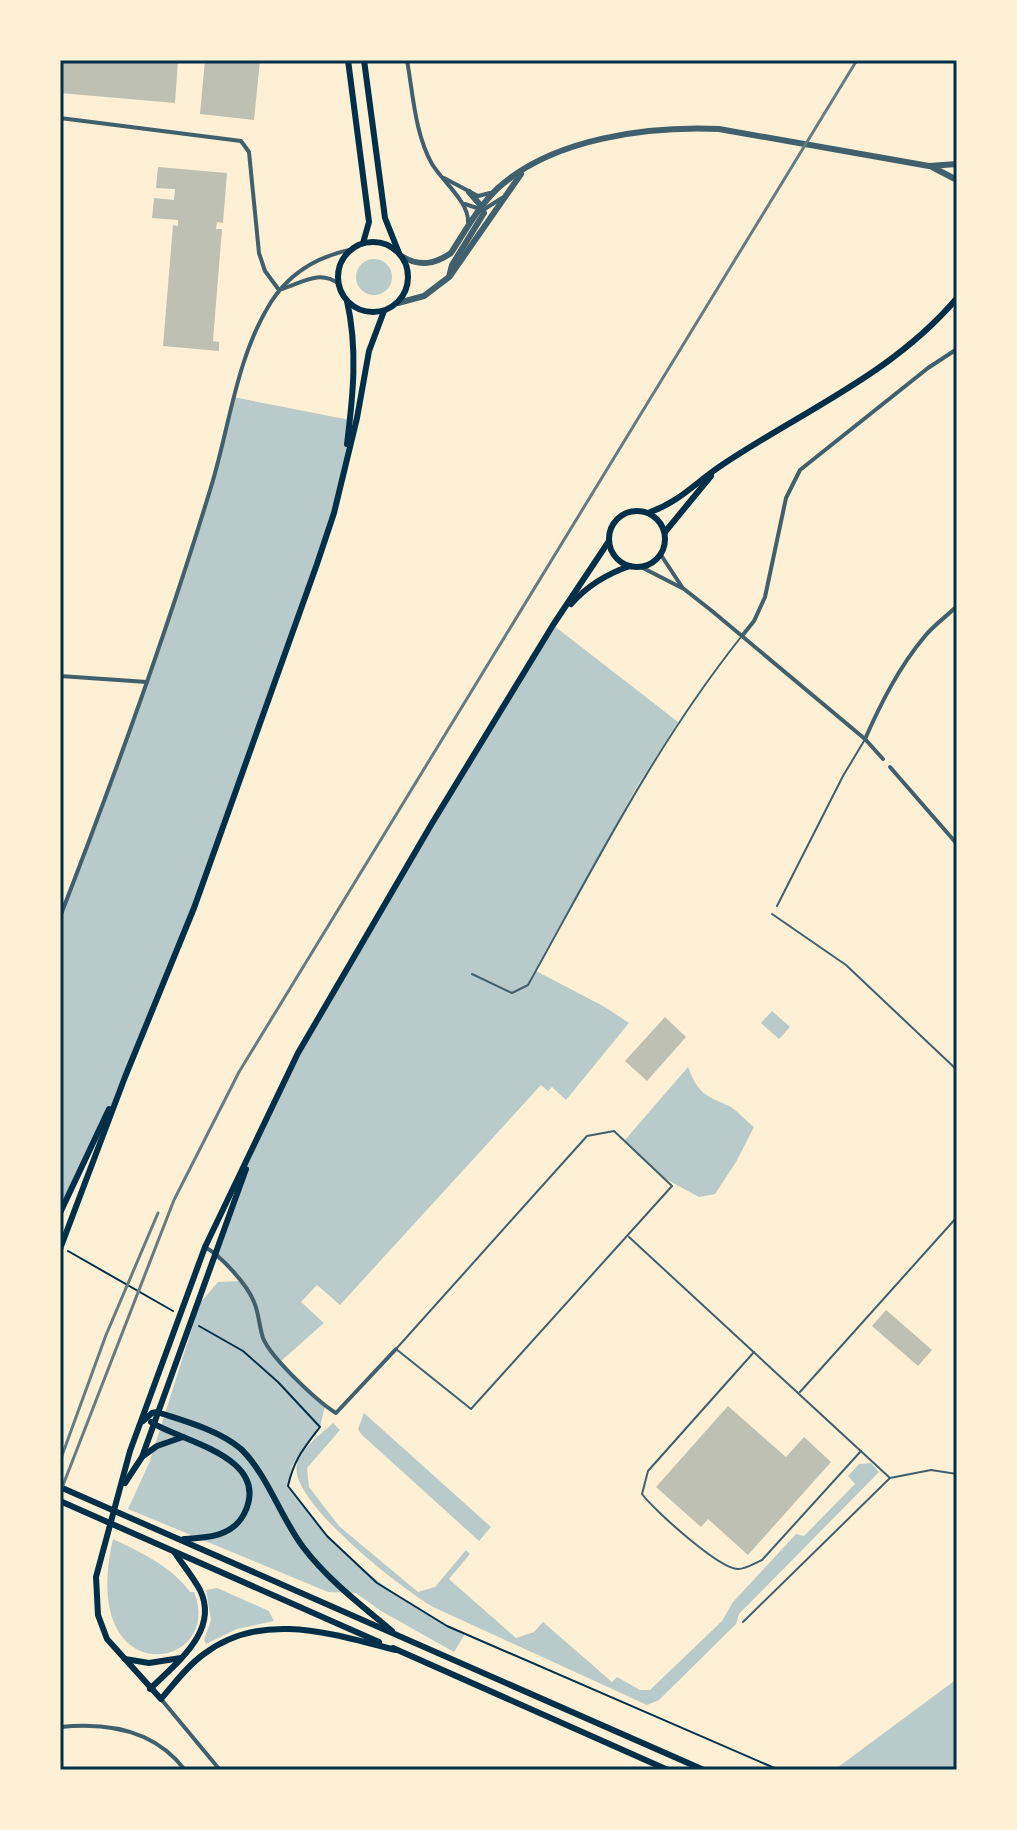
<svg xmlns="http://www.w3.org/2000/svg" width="1017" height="1830" viewBox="0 0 1017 1830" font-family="Figtree,sans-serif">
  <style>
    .green { fill: #b9caca }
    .building { fill: #bec0b2 }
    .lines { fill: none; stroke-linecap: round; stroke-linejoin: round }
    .path { stroke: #003049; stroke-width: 2 }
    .service { stroke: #3f606c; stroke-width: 2 }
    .minor { stroke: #3f606c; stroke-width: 4 }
    .tertiary { stroke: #3f606c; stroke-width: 6 }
    .secondary { stroke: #003049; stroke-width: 6 }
    .rail { stroke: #657d81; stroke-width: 3 }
    .neatline { fill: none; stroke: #003049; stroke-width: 3 }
  </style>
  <rect width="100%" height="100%" fill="#fdf0d5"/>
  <g class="green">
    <circle cx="374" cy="277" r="18"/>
    <path d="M233,397L350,420L344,466L334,513L194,908L125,1077L60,1213V917L113,779L212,484Z"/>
    <path d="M553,625L678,722L636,788L536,971L603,1006L629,1023L566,1100L552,1087L548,1091L541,1085L340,1305L317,1285L301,1302L324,1323L280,1362L325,1406L320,1427L292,1466L288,1486C335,1553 392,1599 465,1634L454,1652L381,1611L356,1593L328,1592L128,1509L150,1461L200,1303L218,1282L239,1281L214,1253L256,1139L298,1053Z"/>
    <path d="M772,1011L790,1027L779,1039L761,1023Z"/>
    <path d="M688,1067C698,1093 704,1095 729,1106C738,1111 746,1121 754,1127L736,1162L715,1194L699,1197L662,1177L624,1141Z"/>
    <path d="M364,1413L491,1527L479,1541L361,1434L358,1429Z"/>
    <path d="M333,1423L340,1430L307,1468L309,1487L339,1526L418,1592L435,1587L466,1550L470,1554L449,1579L516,1638L534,1632L543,1622L612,1682L617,1677L640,1690H650L722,1621L733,1602L796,1534L804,1536L855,1484L848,1476L859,1464L871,1463L879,1472L739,1614L736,1624L659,1700L647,1705L433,1607C403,1590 287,1500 297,1464C301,1448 321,1434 333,1423Z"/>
    <path d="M113,1539C142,1553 171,1566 190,1592H194C226,1671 77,1696 113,1539Z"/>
    <path d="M217,1588L269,1611L274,1621L237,1629L206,1644L204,1640L211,1620L206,1590Z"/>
    <path d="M957,1679V1770H834Z"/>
  </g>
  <g class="building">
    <path d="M60,60H178L175,103L60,93Z"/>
    <path d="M205,60H260L254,120L200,114Z"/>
    <path d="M158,167L227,173L223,223L217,222L216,229H222L213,341L219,342V351L163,346L173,225L178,226V220L152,218L154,198L174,200L175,189L156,188Z"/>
    <path d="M665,1017L686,1037L647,1081L625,1061Z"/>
    <path d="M886,1310L932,1350L918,1366L872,1326Z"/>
    <path d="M728,1406L786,1457L804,1437L831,1462L748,1555L708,1519L701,1527L656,1487Z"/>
  </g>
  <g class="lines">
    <g class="path">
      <path d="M68,1251L173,1311"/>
      <path d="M199,1326L243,1351L278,1382L320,1427C304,1448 294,1459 288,1486L327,1536L377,1583L447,1626L779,1770"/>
    </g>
    <g class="service">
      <path d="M777,906L843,776L864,741"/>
      <path d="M772,914L846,965L957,1070"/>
      <path d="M472,974L512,993L528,985C595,865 655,745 741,637"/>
      <path d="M614,1131L672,1186L471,1409L396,1349L587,1136Z"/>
      <path d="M629,1237L890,1478"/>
      <path d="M754,1352L648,1471L642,1494C654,1510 719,1569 738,1569C746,1569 755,1563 762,1560L861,1451"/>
      <path d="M800,1392L957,1217"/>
      <path d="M743,1622L890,1478L931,1470L957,1474"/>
    </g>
    <g class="minor">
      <path d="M407,60C413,94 415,134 432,164C443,182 469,202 468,222"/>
      <path d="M60,118L241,141L249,152L259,253L265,271L279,290"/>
      <path d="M444,178L478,196L490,193"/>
      <path d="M465,204L483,210L502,198"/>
      <path d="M282,289C302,283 319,269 339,284"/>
      <path d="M661,555L682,587"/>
      <path d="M641,567L684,589L712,611L865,739L883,759"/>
      <path d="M742,636L754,621L765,597L786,498L800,470L928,368L957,349"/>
      <path d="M60,676L147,682"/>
      <path d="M865,739C881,703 899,667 925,636C934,625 947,616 957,606"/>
      <path d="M890,767L957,844"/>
      <path d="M60,917C115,775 167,632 211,487C230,425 236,358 271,302C289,274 317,257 349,250"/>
      <path d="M205,1247C221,1256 247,1284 254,1302C259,1313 259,1326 263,1338C271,1358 318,1402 336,1413L396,1349"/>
      <path d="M161,1699L220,1770"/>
      <path d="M60,1727C108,1722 155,1730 185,1770"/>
    </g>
    <g class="tertiary">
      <path d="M932,167L957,180"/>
      <path d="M403,257C420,267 435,264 451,253C465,231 479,206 498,188C553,138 648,126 719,129L929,166L957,164"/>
      <path d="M450,276L521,174"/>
      <path d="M398,303L424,296L449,277L452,265L484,213L482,207L469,192"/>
    </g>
    <g class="secondary">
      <path d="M348,60L369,222L363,243"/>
      <path d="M364,60L385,218L399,253"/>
      <circle cx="373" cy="277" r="35"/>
      <path d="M347,444C353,396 358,349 347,301"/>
      <circle cx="637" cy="539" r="28"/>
      <path d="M648,513C679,502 693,485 719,467C800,412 892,375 957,298"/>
      <path d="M665,532L711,476"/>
      <path d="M571,604C588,585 606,574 630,566"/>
      <path d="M60,1213L109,1109"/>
      <path d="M60,1249L125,1077L194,908L317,564L334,513L357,418L369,351L384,311"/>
      <path d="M143,1421L152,1413L157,1412C184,1421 219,1430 241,1449C267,1474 281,1518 303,1547C328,1580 361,1605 392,1631"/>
      <path d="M151,1422C182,1442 273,1457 244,1514C232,1537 206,1538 184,1539"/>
      <path d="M143,1456L157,1446L183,1437"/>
      <path d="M125,1483L142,1457L246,1169"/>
      <path d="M60,1487L704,1770"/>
      <path d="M60,1501L379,1642"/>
      <path d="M393,1648L668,1770"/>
      <path d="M396,1650C332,1634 262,1610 204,1654C187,1666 174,1684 161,1699L107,1639L98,1615L96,1577L130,1451L205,1247L298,1053L431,825L553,625L609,541"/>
      <path d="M125,1659L149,1663L181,1658"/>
      <path d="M150,1689C176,1663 220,1631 200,1590C193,1577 183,1565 175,1553"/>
    </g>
    <g class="rail">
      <path d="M60,1461L106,1335L158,1213"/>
      <path d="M60,1493L174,1200L239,1072L857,60"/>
    </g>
  </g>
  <rect width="1017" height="1830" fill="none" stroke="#fdf0d5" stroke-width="124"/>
  <rect x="62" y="62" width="893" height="1706" class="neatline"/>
</svg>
